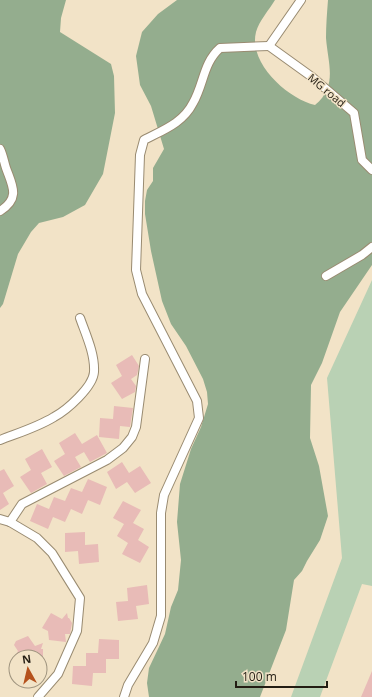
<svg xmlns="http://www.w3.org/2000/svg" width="372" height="697" viewBox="0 0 372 697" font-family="'Open Sans',sans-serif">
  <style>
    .green { fill: #b9d1b4 }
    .forest { fill: #94ad8e }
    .building { fill: #e8bbb7 }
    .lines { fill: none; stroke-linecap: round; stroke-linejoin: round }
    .minor-casing { stroke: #998b71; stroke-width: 10 }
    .minor { stroke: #fff; stroke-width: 8 }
    .labels { text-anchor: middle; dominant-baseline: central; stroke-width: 3; stroke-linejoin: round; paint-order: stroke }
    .street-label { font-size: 11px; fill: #231d13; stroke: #f2e3c7 }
  </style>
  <rect width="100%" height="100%" fill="#f2e3c7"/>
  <path class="green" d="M372,280V586L362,584L320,697H291L342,558L327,378Z"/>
  <g class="forest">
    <path d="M0,0H66L61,18L60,32L111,64L114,76L115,113L103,174L85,205L63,217L39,223L31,232L18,254L3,304L0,308Z"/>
    <path d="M177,0H275C269,10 259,21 256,32C248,63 288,99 315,105C338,86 328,64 326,38C326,25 327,13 328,0H372V265L340,312L322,363L311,385L310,438L319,466L328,516L320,540L307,561L302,571L294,580L286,630L260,697H149L147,683L149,668L165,634L171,607L178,590L181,560L177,522L180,484L191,449L201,427L208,404L207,392L203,379L186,346L171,324L162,301L151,251L145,214V201L147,190L153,181V168L164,149L151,106L140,85L136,56L142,32L158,14Z"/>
  </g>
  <g class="building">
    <path d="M132,355L139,366L137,375L131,379L136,386L135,392L122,399L111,383L122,376L116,365Z"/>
    <path d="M114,406L133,408L130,427L120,426L119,439L99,437L100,418L113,419Z"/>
    <path d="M75,433L82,444L97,435L107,453L90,462L84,452L75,457L81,467L64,476L54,461L65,454L59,443Z"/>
    <path d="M42,449L52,467L41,473L47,484L31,493L20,477L31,470L25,459Z"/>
    <path d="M122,462L129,473L140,466L151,483L135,493L127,482L116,489L107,472Z"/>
    <path d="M4,469L14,486L3,493L9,504L0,510V471Z"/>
    <path d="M88,479L107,487L100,505L88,500L82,514L71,509L65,522L53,517L48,529L30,521L37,504L49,509L54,497L65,501L71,488L82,492Z"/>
    <path d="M123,501L141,510L133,523L144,529L138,540L149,547L140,563L122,554L128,543L117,536L124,524L113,518Z"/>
    <path d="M85,532V545L98,544L99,562L79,564L78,551L65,552V533Z"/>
    <path d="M147,585L149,604L136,606L138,619L118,621L116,602L128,601L127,588Z"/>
    <path d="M51,613L62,619L67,613L68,618H69L72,623L70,634H65L66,642L49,640L48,631L42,628Z"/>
    <path d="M28,636L35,646L43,643L41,649H43V657H15L18,651L14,645L16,641Z"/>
    <path d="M99,639L119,640V659H106V673H93L92,686L72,684L73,666H86V653H98Z"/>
    <path d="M372,671V697H361Z"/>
  </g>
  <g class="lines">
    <defs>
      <g id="minor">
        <path d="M269,46L312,77L354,113L362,160L372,170"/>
        <path d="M269,46L301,0"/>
        <path d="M0,149C3,155 4,162 6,168C12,185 21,198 0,211"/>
        <path d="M326,276L362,255L372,247"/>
        <path d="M0,440C18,433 38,427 54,417C67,410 93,387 94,372C95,354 86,335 80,318"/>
        <path d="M0,519L10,522L37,538L52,553L80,598L77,631L58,674L38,697"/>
        <path d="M10,522L22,504L107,460L123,448L132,437L136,427L145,359"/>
        <path d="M124,697L128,685L153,643L161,616V513L164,495L199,418L197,401L142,294L136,270L140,155L144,140C163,130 183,123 193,103C204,84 203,63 220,48L269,46"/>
      </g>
    </defs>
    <use href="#minor" class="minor-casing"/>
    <use href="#minor" class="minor"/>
  </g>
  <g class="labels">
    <g class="street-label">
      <text transform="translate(327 90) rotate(40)">MG road</text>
    </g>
  </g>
  <g transform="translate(28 669) rotate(352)"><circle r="19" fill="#f2e3c7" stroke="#9f947f"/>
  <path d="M0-3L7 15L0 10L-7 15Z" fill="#b5511c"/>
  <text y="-6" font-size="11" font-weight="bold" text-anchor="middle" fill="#231d13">N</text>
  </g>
  <path d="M236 681v6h91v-6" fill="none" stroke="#231d13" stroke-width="2"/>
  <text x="242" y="681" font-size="12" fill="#231d13" stroke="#f2e3c7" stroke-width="3" paint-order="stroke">100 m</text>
</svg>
